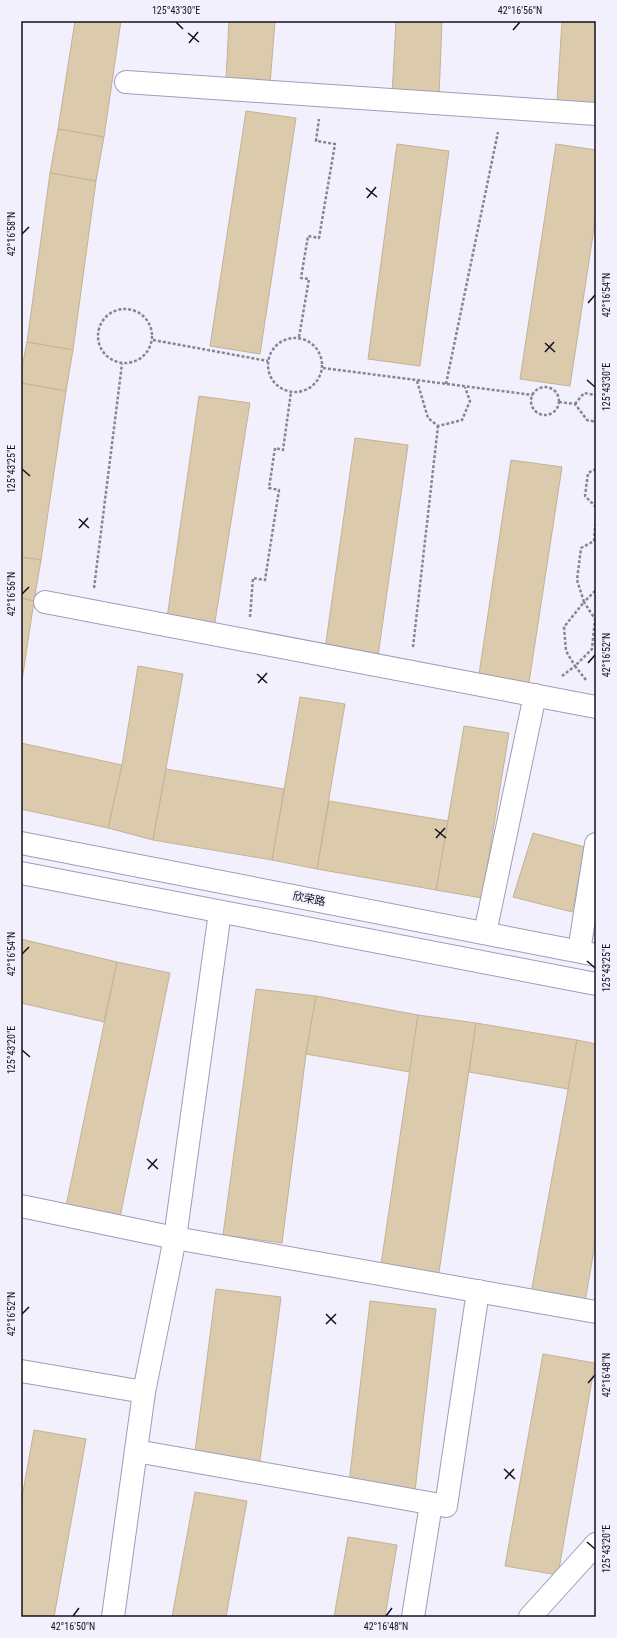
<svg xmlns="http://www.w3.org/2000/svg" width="617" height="1638" viewBox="0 0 617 1638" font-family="'Roboto Condensed','Noto Sans SC',sans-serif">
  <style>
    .building { fill: #dccaad; stroke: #c3b296 }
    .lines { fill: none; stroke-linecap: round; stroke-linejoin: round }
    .minor-casing { stroke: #a09cba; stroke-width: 24 }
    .path { stroke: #878591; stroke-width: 2.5; stroke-dasharray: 3 2; stroke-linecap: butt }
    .minor { stroke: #fff; stroke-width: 22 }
    .ticks { fill: none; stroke: #12101b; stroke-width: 1.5 }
    .labels { text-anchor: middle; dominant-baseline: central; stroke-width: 3.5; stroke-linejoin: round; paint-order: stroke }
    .street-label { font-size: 11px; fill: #12101b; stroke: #f2f0fd }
    .neatline { fill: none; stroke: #12101b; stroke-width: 1.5 }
    .ticks-label { font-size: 10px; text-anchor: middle; fill: #12101b }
  </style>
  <rect width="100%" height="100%" fill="#f2f0fd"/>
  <g class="building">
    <path d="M75,21H121L104,137L58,129Z"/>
    <path d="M229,21H275L270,84L226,80Z"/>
    <path d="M396,21H442L439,97L392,96Z"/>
    <path d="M562,21H596V103L557,101Z"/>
    <path d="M246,111L296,118L260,354L210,346Z"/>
    <path d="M58,129L104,137L96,181L50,173Z"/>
    <path d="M397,144L449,151L420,366L368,359Z"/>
    <path d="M556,144L596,150V215L570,386L520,379Z"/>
    <path d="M50,173L96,181L73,350L27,342Z"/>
    <path d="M27,342L73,350L66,391L21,383V372Z"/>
    <path d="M21,383L66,391L41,560L21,557Z"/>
    <path d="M199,396L250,403L214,628L167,618Z"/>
    <path d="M355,438L408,445L378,656L325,649Z"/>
    <path d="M511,460L562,467L528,689L478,681Z"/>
    <path d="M21,557L41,560L34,601L21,598Z"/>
    <path d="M21,598L34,601L21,687Z"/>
    <path d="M138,666L183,674L153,840L108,828L122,765Z"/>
    <path d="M300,697L345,704L317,869L272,860Z"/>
    <path d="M464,726L509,733L482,898L436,890Z"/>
    <path d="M21,743L122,765L108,828L21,809Z"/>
    <path d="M166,769L284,789L272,860L153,840Z"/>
    <path d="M329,801L448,821L436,890L317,869Z"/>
    <path d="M533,833L585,847L572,912L513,897Z"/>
    <path d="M21,939L117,962L104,1022L21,1003Z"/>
    <path d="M117,962L170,973L119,1222L65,1211Z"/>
    <path d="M256,989L316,996L306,1054L282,1243L223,1235Z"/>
    <path d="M316,996L418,1015L410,1072L306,1054Z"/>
    <path d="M418,1015L476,1023L438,1279L380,1271Z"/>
    <path d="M476,1023L577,1040L568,1089L469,1072Z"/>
    <path d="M577,1040L596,1044V1238L585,1302L531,1293Z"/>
    <path d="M216,1289L281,1297L259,1468L194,1460Z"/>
    <path d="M370,1301L436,1309L415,1491L349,1483Z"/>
    <path d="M543,1354L595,1363L558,1575L505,1566Z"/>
    <path d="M34,1430L86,1439L54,1617H21V1503Z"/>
    <path d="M195,1492L247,1501L226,1617H172Z"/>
    <path d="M348,1537L397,1545L385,1617H334Z"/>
  </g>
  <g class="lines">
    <defs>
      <g id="minor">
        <path d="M126,82L596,114"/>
        <path d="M45,602L596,707"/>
        <path d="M21,843L596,955"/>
        <path d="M21,873L596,984"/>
        <path d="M220,912L175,1238L596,1312"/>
        <path d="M485,933L535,695"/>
        <path d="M579,951L596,844"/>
        <path d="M21,1206L175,1238L144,1392L113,1617"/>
        <path d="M21,1371L144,1392"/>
        <path d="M136,1451L446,1506L478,1291"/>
        <path d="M413,1617L431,1504"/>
        <path d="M530,1617L596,1544"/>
      </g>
    </defs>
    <use href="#minor" class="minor-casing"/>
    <g class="path">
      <circle cx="125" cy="336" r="27"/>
      <path d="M299,337L309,279L301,278L308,236L319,238L335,144L316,141L319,119"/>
      <circle cx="295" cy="365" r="27"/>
      <path d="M153,340L268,361"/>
      <path d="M323,368L533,395"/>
      <path d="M417,381L428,418L438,426L462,420L470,401L465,387"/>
      <path d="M446,384L498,132"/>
      <circle cx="545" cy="401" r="14"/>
      <path d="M559,402L575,404L587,420L596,422"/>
      <path d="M575,404L584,393L596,395"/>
      <path d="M596,469L588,473L585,496L596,507"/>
      <path d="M94,588L122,364"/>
      <path d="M250,617L253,578L265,580L279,490L269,488L275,448L283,450L291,392"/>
      <path d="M413,647L438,426"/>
      <path d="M562,676L575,666L566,651L564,627L584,602L577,580L581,548L594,541L596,516"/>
      <path d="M586,680L575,666L592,649L595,619L584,602L596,590"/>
    </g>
    <use href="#minor" class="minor"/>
  </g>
  <path class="ticks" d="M176,22L183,29M513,30L520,22M188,33L199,42M189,43L198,32M366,188L377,197M367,198L376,187M22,234L29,227M588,303L595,295M545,343L555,352M545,352L554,342M587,380L595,387M22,469L30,476M79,519L89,528M79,528L88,518M22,594L29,587M588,663L595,655M257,674L267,683M258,683L267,673M435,829L446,838M436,838L445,828M22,954L29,947M587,961L595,968M22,1050L30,1057M147,1159L158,1169M148,1169L157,1159M22,1314L29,1307M326,1314L336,1324M326,1324L336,1314M588,1383L595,1375M504,1469L515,1479M505,1479L514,1469M587,1542L595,1549M73,1616L79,1608M386,1616L392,1608"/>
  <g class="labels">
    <g class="street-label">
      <text transform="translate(309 899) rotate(11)">欣荣路</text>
    </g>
  </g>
  <rect width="617" height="1638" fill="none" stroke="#f2f0fd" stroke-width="44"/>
  <rect x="22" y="22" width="573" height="1594" class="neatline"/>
  <g class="ticks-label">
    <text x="176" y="14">125°43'30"E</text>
    <text x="520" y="14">42°16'56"N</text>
    <text transform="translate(11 234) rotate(-90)" y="4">42°16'58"N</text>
    <text transform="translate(606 295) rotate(-90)" y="4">42°16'54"N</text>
    <text transform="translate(606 387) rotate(-90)" y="4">125°43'30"E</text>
    <text transform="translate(11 469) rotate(-90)" y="4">125°43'25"E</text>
    <text transform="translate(11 594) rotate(-90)" y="4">42°16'56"N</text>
    <text transform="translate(606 655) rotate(-90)" y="4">42°16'52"N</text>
    <text transform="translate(11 954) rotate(-90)" y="4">42°16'54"N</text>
    <text transform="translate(606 968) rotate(-90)" y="4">125°43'25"E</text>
    <text transform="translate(11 1050) rotate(-90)" y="4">125°43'20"E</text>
    <text transform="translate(11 1314) rotate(-90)" y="4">42°16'52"N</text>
    <text transform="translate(606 1375) rotate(-90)" y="4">42°16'48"N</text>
    <text transform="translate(606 1549) rotate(-90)" y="4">125°43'20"E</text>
    <text x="73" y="1630">42°16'50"N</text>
    <text x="386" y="1630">42°16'48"N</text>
  </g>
</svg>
